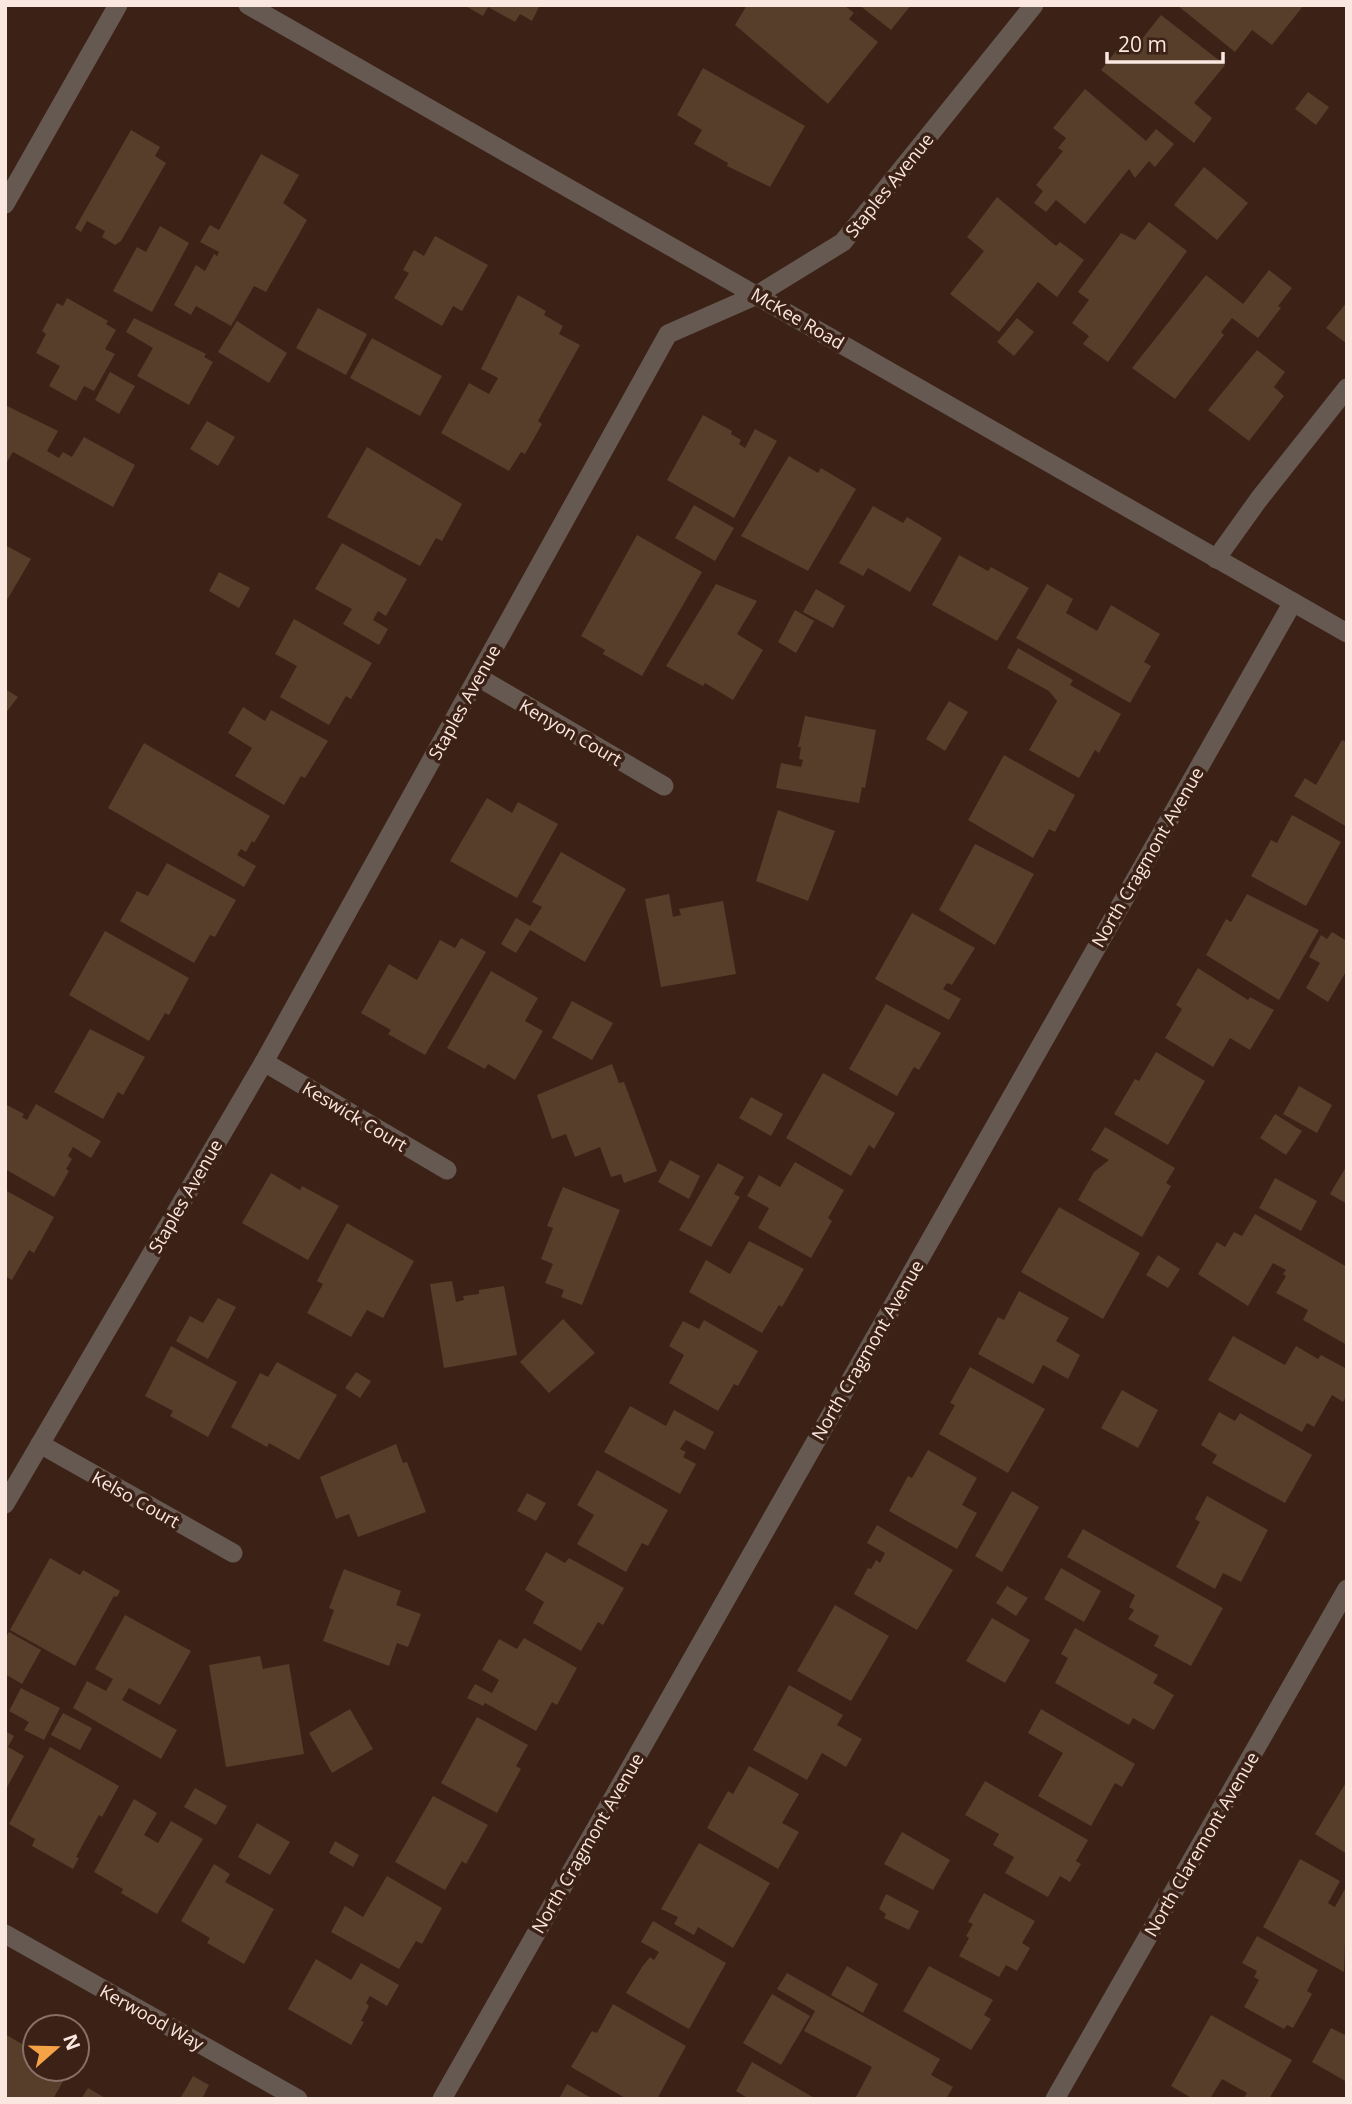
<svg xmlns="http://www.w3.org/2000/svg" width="1352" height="2104" viewBox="0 0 1352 2104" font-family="'Open Sans',sans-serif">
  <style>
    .building { fill: #563e2a }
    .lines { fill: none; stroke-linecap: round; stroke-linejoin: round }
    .service { stroke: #665952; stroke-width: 19 }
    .minor { stroke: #665952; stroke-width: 19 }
    .tertiary { stroke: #665952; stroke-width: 19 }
    .labels { text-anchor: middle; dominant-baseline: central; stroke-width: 7; stroke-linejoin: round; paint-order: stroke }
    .street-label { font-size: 18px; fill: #fae7df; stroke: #3c2116 }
  </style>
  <rect width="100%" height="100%" fill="#3c2116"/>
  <g class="building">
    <path d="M464,5H540L532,21L520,14L515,22L488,7L483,16Z"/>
    <path d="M747,5H844L854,13L849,19L878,42L828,104L735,25Z"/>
    <path d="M859,5H911L891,30Z"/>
    <path d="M1177,5H1304L1272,45L1252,30L1235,52Z"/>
    <path d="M1161,15L1225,65L1194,103L1212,118L1194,143L1101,70L1128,36L1138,44Z"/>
    <path d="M703,68L805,126L770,187L727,166L728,163L694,144L702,130L677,115Z"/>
    <path d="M1085,89L1146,141L1156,129L1174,144L1155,167L1149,161L1135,178L1129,169L1085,224L1056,200L1046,212L1034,203L1043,191L1036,185L1063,151L1058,148L1066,138L1053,128Z"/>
    <path d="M1308,92L1329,107L1316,125L1295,109Z"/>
    <path d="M131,130L160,147L155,156L166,163L121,241L115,245L102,237L105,231L87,221L81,232L75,228Z"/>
    <path d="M261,154L299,175L283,203L307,220L266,292L254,286L231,326L196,306L191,315L174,305L196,265L205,271L214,254L217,256L219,252L200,242L210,225L219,230Z"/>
    <path d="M1204,167L1248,203L1217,240L1174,205Z"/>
    <path d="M997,197L1056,246L1060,242L1084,260L1057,297L1038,282L999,332L950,294L984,251L967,237Z"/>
    <path d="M1149,222L1187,251L1108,362L1083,344L1089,336L1072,323L1089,300L1078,292L1121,233L1135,240Z"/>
    <path d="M160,226L189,243L152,312L113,291L137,247L146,252Z"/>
    <path d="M435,236L488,265L462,311L453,306L442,326L394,298L409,273L403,270L414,250L424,256Z"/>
    <path d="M1269,270L1292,288L1278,306L1281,308L1258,338L1232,318L1221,332L1224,335L1175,399L1132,368L1206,275L1243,304Z"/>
    <path d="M518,295L546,311L544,315L563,326L559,334L580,345L538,421L542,424L525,454L521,452L509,471L441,433L469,383L489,394L498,378L481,369Z"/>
    <path d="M67,298L108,321L106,324L116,330L105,349L115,354L94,391L84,386L76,401L49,386L60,366L36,353L46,334L42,331L57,303L63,306Z"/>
    <path d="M1347,302V344L1326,328Z"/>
    <path d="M318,308L367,334L346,375L296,348Z"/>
    <path d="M134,318L206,354L204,357L213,362L189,405L137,376L153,348L126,332Z"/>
    <path d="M1017,318L1034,332L1014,356L997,342Z"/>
    <path d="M237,321L287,353L269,383L218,352Z"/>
    <path d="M372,338L442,376L420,416L350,378Z"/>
    <path d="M1257,350L1285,372L1274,387L1284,396L1249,441L1208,410Z"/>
    <path d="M110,372L135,386L119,414L95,400Z"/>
    <path d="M5,405L58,431L47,451L59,458L63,452L72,457L84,437L135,465L113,507L13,452L5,465Z"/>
    <path d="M703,415L732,431L731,434L741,440L739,444L745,448L755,429L777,441L734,518L667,480Z"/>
    <path d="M207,421L235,437L218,466L190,449Z"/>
    <path d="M367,447L462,504L442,541L436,538L420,566L327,517Z"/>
    <path d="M789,456L818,473L821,468L856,489L808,571L741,536Z"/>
    <path d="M694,505L734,528L715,561L675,538Z"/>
    <path d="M873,506L903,523L907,517L942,538L910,592L868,568L863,576L839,563Z"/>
    <path d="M637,535L702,572L642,676L603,654L605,650L581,636Z"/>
    <path d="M342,543L407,579L386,616L378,611L373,620L388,629L379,645L343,624L352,609L315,589Z"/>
    <path d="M5,545L31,559L7,600L5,599Z"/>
    <path d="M959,555L988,571L991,567L1029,588L997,641L932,605Z"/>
    <path d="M219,572L250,588L239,608L209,591Z"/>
    <path d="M716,584L757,601L737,634L763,650L733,700L705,683L703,686L666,666Z"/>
    <path d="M1047,584L1073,599L1066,613L1097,631L1111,605L1160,634L1144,662L1151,666L1130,703L1016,638Z"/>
    <path d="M816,589L845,606L833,628L803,612Z"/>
    <path d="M795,610L814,621L796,653L778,642Z"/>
    <path d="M294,619L372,663L351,699L346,696L329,725L280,697L297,666L275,654Z"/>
    <path d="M1018,648L1073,680L1070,685L1121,714L1099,753L1095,750L1079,778L1029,750L1057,701L1049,691L1007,668Z"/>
    <path d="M5,689L18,697L5,714Z"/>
    <path d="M949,701L968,712L945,751L926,739Z"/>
    <path d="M243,707L265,721L271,710L328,741L305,778L301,776L284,805L235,776L252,748L228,733Z"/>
    <path d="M805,716L876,730L865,788L862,787L859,803L776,788L781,763L801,767L803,760L799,759L801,747H798Z"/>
    <path d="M1342,740L1347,742V827L1294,796L1305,778L1316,785Z"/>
    <path d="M144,743L270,816L254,843L252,841L246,852L241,849L237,855L256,866L244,887L108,808Z"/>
    <path d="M1004,755L1075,795L1055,832L1049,829L1033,858L968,820Z"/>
    <path d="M487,798L512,813L518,802L558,824L517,898L450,861Z"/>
    <path d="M778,810L835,831L808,901L756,881Z"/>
    <path d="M1292,815L1341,842L1306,906L1251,876L1271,840L1277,843Z"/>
    <path d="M975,844L1034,874L995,945L939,910Z"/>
    <path d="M561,852L626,889L585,962L530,930L516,953L501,944L516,918L530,926L542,907L532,902Z"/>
    <path d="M167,863L236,900L215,937L210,935L194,963L120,921L137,891L148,896Z"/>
    <path d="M669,894L673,917L681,915L679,909L723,901L736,974L661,987L645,899Z"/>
    <path d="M1247,894L1319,930L1279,1000L1206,955L1226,919L1231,922Z"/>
    <path d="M912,913L975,948L952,985L947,983L943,989L961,999L949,1020L875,979Z"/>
    <path d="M105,931L189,978L169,1015L165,1013L149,1041L69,995Z"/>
    <path d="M1332,932L1347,941V970L1328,1002L1306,988L1320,963L1309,957L1321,935L1327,939Z"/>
    <path d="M461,938L486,952L425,1055L388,1034L391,1030L361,1013L389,964L417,980L440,940L455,948Z"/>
    <path d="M1198,968L1248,1000L1250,997L1274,1010L1250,1050L1230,1038L1213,1067L1165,1038L1182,1009L1176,1005Z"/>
    <path d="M491,971L538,998L525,1021L543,1031L515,1080L488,1064L485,1069L447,1048Z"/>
    <path d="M572,1001L613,1023L592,1060L552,1038Z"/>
    <path d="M886,1004L941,1033L919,1070L914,1067L897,1096L849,1069Z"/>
    <path d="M90,1029L145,1057L123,1095L118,1092L103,1119L54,1092Z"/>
    <path d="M1156,1052L1205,1081L1168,1145L1114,1114L1135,1079L1139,1081Z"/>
    <path d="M612,1064L619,1083L624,1082L657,1171L624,1183L621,1174L611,1177L600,1147L575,1157L566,1134L552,1139L537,1095Z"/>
    <path d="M823,1073L895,1113L874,1149L869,1145L851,1176L786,1138Z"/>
    <path d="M1299,1086L1332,1105L1317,1133L1283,1114Z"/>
    <path d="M751,1097L783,1114L771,1136L739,1118Z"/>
    <path d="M5,1104L24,1114L22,1117L27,1120L36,1104L101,1141L91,1158L73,1147L68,1156L72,1159L66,1169L69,1171L54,1197L5,1169Z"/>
    <path d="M1275,1114L1302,1131L1286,1155L1260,1138Z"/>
    <path d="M1105,1127L1175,1168L1166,1183L1171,1186L1142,1237L1078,1200L1094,1172L1109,1160L1091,1150Z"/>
    <path d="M670,1160L700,1176L689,1199L658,1182Z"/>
    <path d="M795,1162L844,1190L828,1218L832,1221L811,1258L758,1228L769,1208L747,1196L759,1175L780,1187Z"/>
    <path d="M718,1163L744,1177L734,1194L740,1197L711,1247L679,1230Z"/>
    <path d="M1347,1165V1204L1330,1194Z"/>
    <path d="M271,1173L300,1190L302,1186L339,1206L308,1260L242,1223Z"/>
    <path d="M1275,1178L1317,1201L1301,1231L1259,1208Z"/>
    <path d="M563,1187L620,1210L582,1305L561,1297L564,1290L545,1283L553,1264L541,1259L553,1228L547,1226Z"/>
    <path d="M5,1190L54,1217L34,1253L29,1250L12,1280L5,1276Z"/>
    <path d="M1059,1207L1140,1253L1103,1319L1021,1272Z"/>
    <path d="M1255,1214L1347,1267V1345L1303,1320L1308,1310L1276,1293L1286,1276L1283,1274L1286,1270L1273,1263L1248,1306L1198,1274L1217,1242L1225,1247L1234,1232L1242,1236Z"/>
    <path d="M347,1223L414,1261L383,1318L367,1310L351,1337L307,1313L323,1284L317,1281Z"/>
    <path d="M749,1241L804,1269L782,1307L779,1305L762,1333L689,1292L706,1260L730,1274Z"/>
    <path d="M1158,1255L1180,1269L1168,1288L1146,1275Z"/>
    <path d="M452,1281L456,1302L464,1300L463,1296L479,1294V1290L504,1286L517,1355L444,1368L430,1284Z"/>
    <path d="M1019,1291L1069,1318L1056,1341L1080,1355L1068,1379L1043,1365L1033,1384L978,1354L998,1317L1004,1320Z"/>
    <path d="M218,1298L236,1307L208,1359L176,1341L190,1316L203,1323Z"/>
    <path d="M563,1319L595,1353L549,1393L520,1362Z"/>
    <path d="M704,1320L758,1351L738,1386L734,1384L718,1411L669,1383L684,1355L669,1346L683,1321L699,1329Z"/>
    <path d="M1233,1336L1285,1365L1296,1346L1318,1359L1321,1355L1347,1369V1395L1343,1402L1332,1395L1314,1427L1307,1423L1302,1432L1208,1380Z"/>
    <path d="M171,1346L237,1382L208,1437L170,1416L173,1411L145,1396Z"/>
    <path d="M277,1362L337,1395L299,1460L269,1443L267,1447L231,1427L260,1373L268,1377Z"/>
    <path d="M970,1367L1045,1409L1008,1473L939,1434L955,1405L950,1403Z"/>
    <path d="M356,1372L371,1381L360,1398L345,1388Z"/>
    <path d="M1122,1390L1158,1410L1138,1448L1101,1428Z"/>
    <path d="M630,1406L666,1426L674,1410L714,1432L705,1450L686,1440L680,1449L686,1452L683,1457L696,1464L680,1494L604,1452Z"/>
    <path d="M1219,1412L1235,1421L1240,1413L1312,1455L1285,1503L1212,1463L1217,1455L1201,1445Z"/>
    <path d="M396,1444L403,1463L407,1462L426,1512L358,1537L349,1514L336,1519L320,1477Z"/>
    <path d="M928,1450L977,1478L962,1505L977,1513L957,1549L889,1511L908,1476L912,1478Z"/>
    <path d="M597,1470L668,1510L648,1546L642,1543L626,1572L577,1544L594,1515L577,1505Z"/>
    <path d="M1012,1491L1039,1507L1002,1572L975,1556Z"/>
    <path d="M527,1493L546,1503L536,1521L517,1511Z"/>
    <path d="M1207,1496L1268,1530L1241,1582L1223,1573L1215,1589L1176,1567L1200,1522L1195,1519Z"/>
    <path d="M877,1525L953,1570L917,1630L854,1594L868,1568L871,1569L876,1560L880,1563L885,1553L867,1543Z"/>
    <path d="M1083,1529L1223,1608L1191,1666L1154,1646L1159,1636L1128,1619L1134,1610L1129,1607L1135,1595L1067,1557Z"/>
    <path d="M546,1552L565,1563L569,1558L624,1588L603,1625L598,1622L581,1651L533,1623L544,1602L525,1590Z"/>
    <path d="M50,1558L80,1575L83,1570L120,1591L117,1597L114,1596L75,1666L10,1630Z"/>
    <path d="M1061,1568L1101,1591L1084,1622L1044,1599Z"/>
    <path d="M344,1569L401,1591L396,1605L421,1614L408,1647L397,1643L389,1666L323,1641L334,1610L329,1608Z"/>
    <path d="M1007,1586L1028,1598L1016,1616L996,1603Z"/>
    <path d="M835,1605L889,1636L851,1701L797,1671Z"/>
    <path d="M125,1615L191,1651L160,1705L129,1688L122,1700L177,1730L161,1759L73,1708L87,1681L106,1691L113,1679L95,1669Z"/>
    <path d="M992,1618L1030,1640L1005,1683L966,1661Z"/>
    <path d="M1075,1628L1158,1675L1153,1683L1174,1695L1154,1730L1133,1718L1129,1725L1055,1683L1068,1658L1061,1654Z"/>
    <path d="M9,1632L41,1650L22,1684L5,1674V1638Z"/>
    <path d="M524,1638L577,1668L557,1705L552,1702L536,1731L485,1703L483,1706L467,1698L475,1684L492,1693L499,1680L482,1670L499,1639L517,1649Z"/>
    <path d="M260,1656L263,1669L289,1664L304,1754L226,1767L209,1665Z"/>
    <path d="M789,1685L843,1715L837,1725L862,1739L846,1767L822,1753L807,1780L753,1750Z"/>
    <path d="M21,1688L60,1708L44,1740L24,1730L29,1722L9,1711Z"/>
    <path d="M350,1709L373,1749L332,1773L309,1733Z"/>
    <path d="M1041,1709L1135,1764L1122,1787L1115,1783L1091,1826L1038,1796L1063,1753L1028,1733Z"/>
    <path d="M63,1713L92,1728L80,1750L51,1735Z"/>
    <path d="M477,1717L528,1745L516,1766L521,1769L497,1813L441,1783Z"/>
    <path d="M5,1731L14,1736L8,1747L24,1756L5,1791Z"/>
    <path d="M50,1747L119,1786L102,1817L99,1815L76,1857L79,1858L73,1869L32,1846L35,1839L9,1824Z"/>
    <path d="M749,1766L799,1794L782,1823L799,1832L778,1869L707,1828L728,1791L733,1794Z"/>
    <path d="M985,1781L1088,1840L1076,1861L1081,1864L1070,1882L1060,1876L1048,1897L1005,1873L1014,1857L993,1845L999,1834L965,1815Z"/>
    <path d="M1345,1784L1347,1785V1854L1315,1834Z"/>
    <path d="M195,1788L227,1806L216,1825L184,1807Z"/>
    <path d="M433,1796L488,1825L466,1864L462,1861L445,1890L395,1862Z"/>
    <path d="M134,1799L157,1813L144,1835L158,1843L171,1821L203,1839L157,1914L121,1893L123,1889L94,1872Z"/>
    <path d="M257,1823L290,1842L270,1875L238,1857Z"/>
    <path d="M902,1832L950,1860L933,1890L884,1864Z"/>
    <path d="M335,1841L359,1855L353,1867L329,1853Z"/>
    <path d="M699,1843L770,1883L733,1948L698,1927L694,1935L674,1924L678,1917L661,1909Z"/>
    <path d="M1300,1859L1340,1881L1328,1903L1335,1907L1347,1885L1344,1972L1263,1927Z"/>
    <path d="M214,1864L230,1874L225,1882L274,1909L244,1964L207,1943L210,1938L181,1921Z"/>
    <path d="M387,1876L442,1908L422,1944L416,1941L399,1969L331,1932L345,1906L363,1917Z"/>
    <path d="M984,1893L1035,1921L1022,1943L1030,1948L1017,1971L1006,1965L999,1977L959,1956L969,1938L966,1936L973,1924L968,1922Z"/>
    <path d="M886,1894L919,1911L909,1930L884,1918L886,1914L879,1909Z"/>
    <path d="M653,1921L726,1963L689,2029L626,1993L642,1967L650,1957L654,1960L659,1952L641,1942Z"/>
    <path d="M1257,1936L1318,1970L1307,1991L1312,1994L1293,2028L1287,2025L1284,2029L1244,2007L1259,1980L1254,1977L1257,1971L1242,1963Z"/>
    <path d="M316,1959L351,1980L361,1963L399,1985L387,2006L370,1996L366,2003L369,2006L361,2021L364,2022L351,2045L288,2009Z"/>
    <path d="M847,1966L878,1984L863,2013L831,1995Z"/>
    <path d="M929,1966L993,2000L984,2015L991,2019L971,2050L903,2011Z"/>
    <path d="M787,1973L940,2059L931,2075L953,2087L946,2099H855L872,2067L804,2031L815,2011L777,1989Z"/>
    <path d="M772,1994L810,2016L781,2065L743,2043Z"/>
    <path d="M613,2004L686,2046L657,2099H627L571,2067L592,2031L597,2033Z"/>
    <path d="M1211,2015L1292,2060L1269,2099H1243L1247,2093L1222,2079L1210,2099H1193L1171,2086Z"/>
    <path d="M1331,2028L1347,2036V2082L1312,2062Z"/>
    <path d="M5,2034L32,2050L35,2045V2069H70L53,2099H5Z"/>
    <path d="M752,2062L816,2099H749L736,2091Z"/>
    <path d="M193,2076L209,2085L202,2099H180Z"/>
    <path d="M567,2084L593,2099H559Z"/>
    <path d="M88,2088L107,2099H81Z"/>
  </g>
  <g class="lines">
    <path class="service" d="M1216,559L1259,499L1347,388"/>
    <g class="minor">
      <path d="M5,204L118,5"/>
      <path d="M478,677L664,786"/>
      <path d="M264,1062L447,1170"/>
      <path d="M40,1444L233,1553"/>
      <path d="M5,1504L264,1062L668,334L757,295L843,242L1034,5"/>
      <path d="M5,1934L298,2099"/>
      <path d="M442,2099L1293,602"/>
      <path d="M1055,2099L1347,1589"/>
    </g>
    <path class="tertiary" d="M248,5L1347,633"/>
  </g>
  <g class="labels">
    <g class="street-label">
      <text transform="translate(889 185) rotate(-51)">Staples Avenue</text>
      <text transform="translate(798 318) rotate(30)">McKee Road</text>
      <text transform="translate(464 702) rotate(-61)">Staples Avenue</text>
      <text transform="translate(571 732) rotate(30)">Kenyon Court</text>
      <text transform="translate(1147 857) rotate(-60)">North Cragmont Avenue</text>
      <text transform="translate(355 1116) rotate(31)">Keswick Court</text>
      <text transform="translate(185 1196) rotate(-60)">Staples Avenue</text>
      <text transform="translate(867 1350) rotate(-60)">North Cragmont Avenue</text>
      <text transform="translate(136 1499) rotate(29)">Kelso Court</text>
      <text transform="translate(587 1843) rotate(-60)">North Cragmont Avenue</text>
      <text transform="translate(1201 1844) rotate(-60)">North Claremont Avenue</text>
      <text transform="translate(152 2017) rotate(29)">Kerwood Way</text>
    </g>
  </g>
  <rect width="1352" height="2104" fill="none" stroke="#fae7df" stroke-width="14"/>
  <g transform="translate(56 2048) rotate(70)"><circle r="33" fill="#3c2116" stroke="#887066" stroke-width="2"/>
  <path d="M0-5L12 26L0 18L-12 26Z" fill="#f5a346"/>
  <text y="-10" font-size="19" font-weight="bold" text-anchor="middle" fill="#fae7df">N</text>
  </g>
  <path d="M1107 52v10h116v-10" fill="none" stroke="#fae7df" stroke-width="3.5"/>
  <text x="1118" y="52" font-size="21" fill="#fae7df" stroke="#3c2116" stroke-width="5" paint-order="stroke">20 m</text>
</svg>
